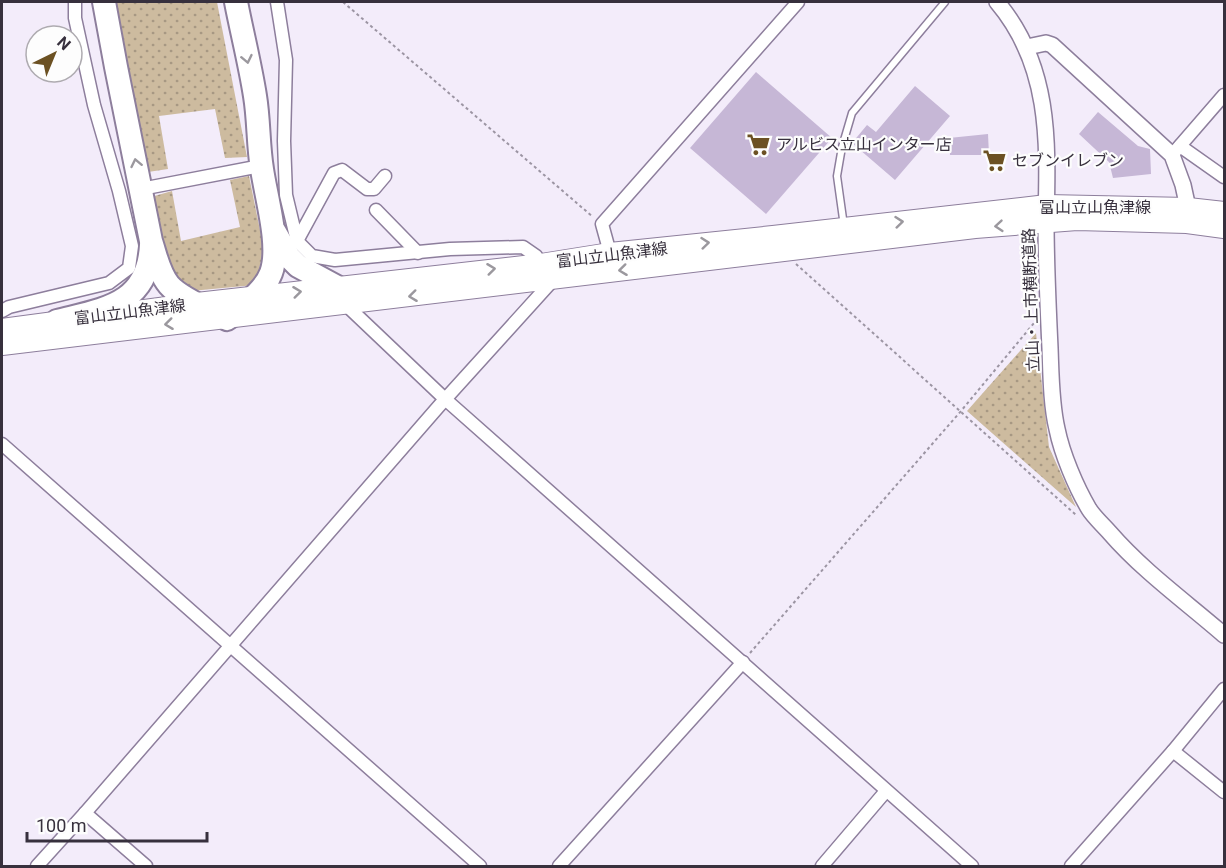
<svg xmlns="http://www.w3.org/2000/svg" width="1226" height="868" viewBox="0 0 1226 868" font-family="Roboto,'Noto Sans JP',sans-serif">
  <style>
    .grass { fill: url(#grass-dots) }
    .building { fill: #c6b7d6 }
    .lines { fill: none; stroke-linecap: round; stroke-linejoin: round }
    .service-casing { stroke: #8d7e9c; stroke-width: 9 }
    .minor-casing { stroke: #8d7e9c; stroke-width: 15 }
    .tertiary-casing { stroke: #8d7e9c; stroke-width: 18 }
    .primary-casing { stroke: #8d7e9c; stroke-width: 22 }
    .motorway-casing { stroke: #8d7e9c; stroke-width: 26 }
    .path { stroke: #9c95a3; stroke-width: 2; stroke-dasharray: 3 3; stroke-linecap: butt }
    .service { stroke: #fff; stroke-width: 6 }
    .minor { stroke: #fff; stroke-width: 12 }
    .tertiary { stroke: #fff; stroke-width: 15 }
    .primary { stroke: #fff; stroke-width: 20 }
    .motorway { stroke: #fff; stroke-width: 22 }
    .oneway { stroke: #9b989e }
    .labels { text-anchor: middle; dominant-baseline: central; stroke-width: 4.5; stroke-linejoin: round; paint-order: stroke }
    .poi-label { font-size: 16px; fill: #37303d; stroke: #fdfdfd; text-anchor: start }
    .street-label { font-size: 16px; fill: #37303d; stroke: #fdfdfd }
  </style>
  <defs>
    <pattern id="grass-dots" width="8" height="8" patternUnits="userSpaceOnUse" patternTransform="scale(1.5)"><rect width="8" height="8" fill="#cdbb9f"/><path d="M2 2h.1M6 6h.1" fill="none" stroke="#a79883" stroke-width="1.8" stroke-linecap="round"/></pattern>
  </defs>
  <rect width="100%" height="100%" fill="#f3ecfa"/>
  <g class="grass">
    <path d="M114,2H217L247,157L225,158L215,109L159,116L168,169L148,172Z"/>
    <path d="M249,176L263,245L261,261L255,285L191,291L171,281L151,197L172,191L181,241L240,227L230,180Z"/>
    <path d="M1036,333L1049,447L1076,507L967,411Z"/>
  </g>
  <g class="building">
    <path d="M756,72L832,138L766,214L690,148Z"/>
    <path d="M915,86L950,116L895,180L852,143L867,125L876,132Z"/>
    <path d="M1098,112L1138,146L1150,149L1151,174L1113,178L1109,162L1079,134Z"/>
    <path d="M988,134L989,155H950L949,138Z"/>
  </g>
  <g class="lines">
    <defs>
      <path id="service" d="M844,226L837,176L842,147L852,113L945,2"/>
      <g id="minor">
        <path d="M277,2L286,60L284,141L286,195L297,241L312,256L335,260L450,249L523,247L536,256L541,264"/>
        <path d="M1180,146L1224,177"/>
        <path d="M1172,155L1224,95"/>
        <path d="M141,189L261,166"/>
        <path d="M376,210L418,253"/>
        <path d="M297,241L334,173L342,170L367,189H374L385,176"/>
        <path d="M610,253L602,224L798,2"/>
        <path d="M345,304L445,399L972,866"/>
        <path d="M2,311L9,307L109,283L129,268L132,246L119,191L94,105L75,18V2"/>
        <path d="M2,444L480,866"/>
        <path d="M1173,751L1224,792"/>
        <path d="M85,813L146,866"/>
        <path d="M37,866L85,813L439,406L554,279"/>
        <path d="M559,866L743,662"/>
        <path d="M822,866L886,791"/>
        <path d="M1071,866L1173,751L1224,689"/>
      </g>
      <g id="tertiary">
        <path d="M997,2C1051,66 1048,142 1046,221C1046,263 1048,306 1050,348C1051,374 1051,404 1057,429C1062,454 1076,487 1089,509C1094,517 1103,525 1110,533C1143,571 1186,602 1224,635"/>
        <path d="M1027,47L1046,43L1052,45L1172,155L1183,185L1188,208"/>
      </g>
      <g id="primary">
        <path d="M2,329L197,303L541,264L610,253L773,236L1047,205L1188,208L1224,212"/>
        <path d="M2,345L975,228L1077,220L1187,223L1224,228"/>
      </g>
      <g id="motorway">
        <path d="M104,2L116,67L151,241C156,256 159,273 169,285C180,298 211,311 227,319C242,306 264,292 271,273C281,247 266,197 262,169C258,145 259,120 255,96C250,64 242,33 236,2"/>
        <path d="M275,232L289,257L298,266L337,287"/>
        <path d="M57,321C104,309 148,305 151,245"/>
      </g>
    </defs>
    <use href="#service" class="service-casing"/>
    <use href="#minor" class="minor-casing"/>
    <use href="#tertiary" class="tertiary-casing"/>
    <use href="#primary" class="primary-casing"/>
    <use href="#motorway" class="motorway-casing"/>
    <g class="path">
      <path d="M343,2L593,217"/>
      <path d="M796,264L1076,515"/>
      <path d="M750,653L961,411L1034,323"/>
    </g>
    <use href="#service" class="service"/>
    <use href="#minor" class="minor"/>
    <use href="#tertiary" class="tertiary"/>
    <use href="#primary" class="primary"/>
    <use href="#motorway" class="motorway"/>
  </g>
  <defs><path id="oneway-chevron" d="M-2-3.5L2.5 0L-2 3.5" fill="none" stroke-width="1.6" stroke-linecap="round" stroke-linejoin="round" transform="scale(1.5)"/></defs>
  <g class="oneway">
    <use href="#oneway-chevron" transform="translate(247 59) rotate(78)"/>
    <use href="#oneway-chevron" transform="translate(136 163) rotate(-102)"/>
    <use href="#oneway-chevron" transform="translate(899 222) rotate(-6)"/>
    <use href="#oneway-chevron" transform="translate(999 226) rotate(175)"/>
    <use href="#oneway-chevron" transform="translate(705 243) rotate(-6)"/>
    <use href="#oneway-chevron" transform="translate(491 269) rotate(-7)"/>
    <use href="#oneway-chevron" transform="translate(623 270) rotate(173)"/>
    <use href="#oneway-chevron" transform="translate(297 292) rotate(-7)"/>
    <use href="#oneway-chevron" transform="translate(413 296) rotate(173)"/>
    <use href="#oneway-chevron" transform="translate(169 324) rotate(173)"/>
  </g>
  <defs>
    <symbol id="supermarket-bare" viewBox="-9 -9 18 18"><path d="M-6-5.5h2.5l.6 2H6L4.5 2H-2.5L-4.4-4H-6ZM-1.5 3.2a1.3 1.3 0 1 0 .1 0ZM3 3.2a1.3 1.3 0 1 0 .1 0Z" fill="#6c5123" stroke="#fdfdfd" stroke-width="2.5" paint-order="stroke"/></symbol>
  </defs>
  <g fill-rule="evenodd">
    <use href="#supermarket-bare" x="742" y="128" width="33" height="33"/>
    <use href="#supermarket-bare" x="978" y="144" width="33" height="33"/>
  </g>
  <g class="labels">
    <g class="poi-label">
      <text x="776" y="144">アルビス立山インター店</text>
      <text x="1012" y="160">セブンイレブン</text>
    </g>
    <g class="street-label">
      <text x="1095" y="207">富山立山魚津線</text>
      <text transform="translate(612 255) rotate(-7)">富山立山魚津線</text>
      <text transform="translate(1031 300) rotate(-92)">立山・上市横断道路</text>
      <text transform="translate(130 312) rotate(-7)">富山立山魚津線</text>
    </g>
  </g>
  <rect width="1226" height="868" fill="none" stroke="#37303d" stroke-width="6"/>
  <g transform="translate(54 54) rotate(43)"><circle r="28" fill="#fdfdfd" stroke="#aeabb0" stroke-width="1.5"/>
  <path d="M0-4.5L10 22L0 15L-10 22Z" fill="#6c5123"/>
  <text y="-9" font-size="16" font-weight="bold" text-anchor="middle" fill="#37303d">N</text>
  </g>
  <path d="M27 832v9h180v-9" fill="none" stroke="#37303d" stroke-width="3"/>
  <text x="36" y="832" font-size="18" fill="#37303d" stroke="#fdfdfd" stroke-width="4.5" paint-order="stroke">100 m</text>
</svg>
